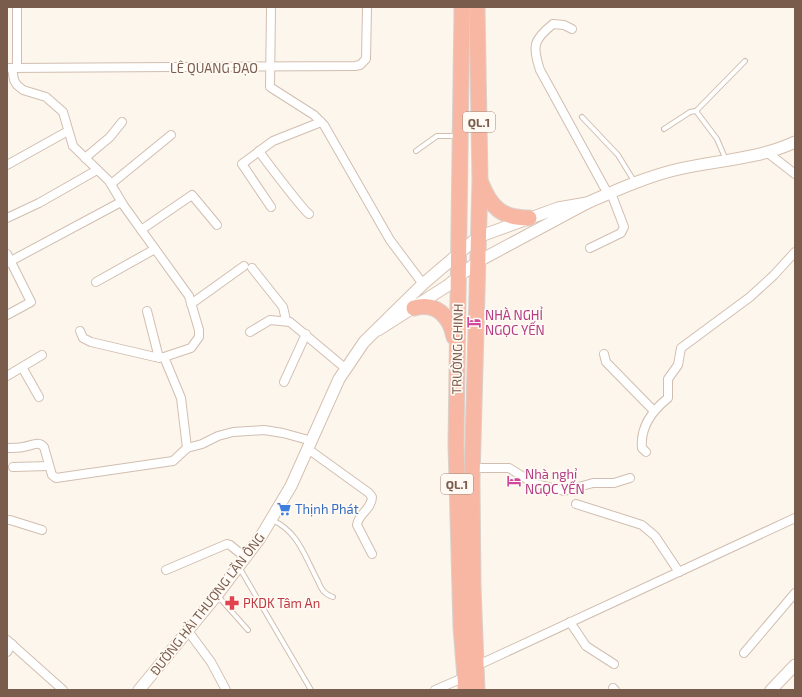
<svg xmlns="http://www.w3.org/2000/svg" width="802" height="697" viewBox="0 0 802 697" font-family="'Exo 2',sans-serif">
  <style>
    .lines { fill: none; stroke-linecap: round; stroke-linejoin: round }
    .lane-casing { stroke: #d1beb0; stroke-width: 6 }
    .street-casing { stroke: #d1beb0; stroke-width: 10 }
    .secondary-casing { stroke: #d6c0b0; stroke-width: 13 }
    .highway-casing { stroke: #dad1cd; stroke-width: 17 }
    .lane { stroke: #fff; stroke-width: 4 }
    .street { stroke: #fff; stroke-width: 8 }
    .secondary { stroke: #fff; stroke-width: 11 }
    .highway { stroke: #f7b7a3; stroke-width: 15 }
    .labels { text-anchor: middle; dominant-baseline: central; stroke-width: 3.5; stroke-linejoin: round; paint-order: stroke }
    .shield { fill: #fffaf3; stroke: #a28b7f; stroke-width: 1 }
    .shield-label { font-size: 12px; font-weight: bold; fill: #7a5c4d }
    .street-label { font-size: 13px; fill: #7a5c4d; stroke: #fffaf3 }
    .hotel-label { font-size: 13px; fill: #b23c85; stroke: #fffaf3; text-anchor: start }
    .shop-label { font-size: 13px; fill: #366cbe; stroke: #fffaf3; text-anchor: start }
    .health-label { font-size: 13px; fill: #be3a42; stroke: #fffaf3; text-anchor: start }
  </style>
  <rect width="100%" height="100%" fill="#fdf6ec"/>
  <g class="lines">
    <defs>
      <g id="lane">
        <path d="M582,117L618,155L634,181"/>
        <path d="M664,129L690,112L696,111"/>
        <path d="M416,151L437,136H457"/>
        <path d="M726,160L717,139L696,111L745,61"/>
        <path d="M272,520C298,531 305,557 318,581C321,589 324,594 333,597"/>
        <path d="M239,567L311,690"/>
        <path d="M217,595L248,630"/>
      </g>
      <g id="street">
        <path d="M271,7L270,87L314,115L324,125L390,240L423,284"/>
        <path d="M572,29L564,25L553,24C533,40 532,46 540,70L608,194"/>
        <path d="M8,68L355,66L360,65L366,59L367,7"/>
        <path d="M12,68L14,80L17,85L23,90L46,97L63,112L73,146L109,181L124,206L189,296L199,330V337L191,348L164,357L181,398L187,448"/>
        <path d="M17,68V7"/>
        <path d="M259,151C265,160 304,211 309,214"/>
        <path d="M768,153L795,174"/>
        <path d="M85,158L110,137L122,122"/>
        <path d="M7,165L68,131"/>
        <path d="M111,184L171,135"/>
        <path d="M271,207L242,164L273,141L321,122"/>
        <path d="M7,218L39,203L97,170"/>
        <path d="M141,230L192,195L217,225"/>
        <path d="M590,248L621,233L624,227L611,193"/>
        <path d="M7,254L31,302L7,315"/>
        <path d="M7,263L121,202"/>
        <path d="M252,268L283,307L286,320"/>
        <path d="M96,282L155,249"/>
        <path d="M191,304L244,266"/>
        <path d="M147,311L159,358"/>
        <path d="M80,331L83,338L91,342L155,357H164"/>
        <path d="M250,332L270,320L290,322L345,368"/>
        <path d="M604,354L606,362L654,411"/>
        <path d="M22,367L39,397"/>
        <path d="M7,376L42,355"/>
        <path d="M284,382L306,334"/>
        <path d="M7,448C12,448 18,448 23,447C32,446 38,440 44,447L52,475L56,478L173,461L187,448L202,444L218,436L233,432L264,430L283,433L312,441"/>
        <path d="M308,449L369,493L372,497C372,509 358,514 357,525L372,554"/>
        <path d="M646,452L642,448C640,427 653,410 668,398V379L678,365L681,348L750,297L774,275L795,252"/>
        <path d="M13,467L49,466"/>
        <path d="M472,468H509L533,483L564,491L593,483H614L630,478"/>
        <path d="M576,504L642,525L655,536L679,572"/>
        <path d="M7,520H10L42,530"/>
        <path d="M166,570L227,544L230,545L246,558"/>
        <path d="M570,622L586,646L614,664"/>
        <path d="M188,631L211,662L226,690"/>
        <path d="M7,640L63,690"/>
        <path d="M7,652L12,644"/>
        <path d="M744,653L795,593"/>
        <path d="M476,666L795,518"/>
        <path d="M613,688L615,690"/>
        <path d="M435,690L465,677"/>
      </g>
      <g id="secondary">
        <path d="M587,203C617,190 648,176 679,169C718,160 759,159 795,142"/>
        <path d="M139,690L217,595L260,538L291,486L339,379L364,342L423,284L478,237L558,208L587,203L477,262L447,286L378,330"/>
        <path d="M771,690L795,665"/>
      </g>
      <g id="highway">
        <path d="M462,7L456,444L461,627L466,690"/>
        <path d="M477,7L480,180L472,480L473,586L477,690"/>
        <path d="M481,183C491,208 502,218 529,218"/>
        <path d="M414,308C436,302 450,316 454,337"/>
      </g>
    </defs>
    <use href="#lane" class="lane-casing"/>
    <use href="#street" class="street-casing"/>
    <use href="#secondary" class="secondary-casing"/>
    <use href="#highway" class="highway-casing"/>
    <use href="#lane" class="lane"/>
    <use href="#street" class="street"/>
    <use href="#secondary" class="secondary"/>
    <use href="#highway" class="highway"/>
  </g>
  <defs>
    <symbol id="hotel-bare" viewBox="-9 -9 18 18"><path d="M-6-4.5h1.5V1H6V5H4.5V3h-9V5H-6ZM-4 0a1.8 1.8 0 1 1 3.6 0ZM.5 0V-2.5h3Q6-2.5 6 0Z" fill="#d1479c" stroke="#fffaf3" stroke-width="2.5" paint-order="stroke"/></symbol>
    <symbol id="supermarket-bare" viewBox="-9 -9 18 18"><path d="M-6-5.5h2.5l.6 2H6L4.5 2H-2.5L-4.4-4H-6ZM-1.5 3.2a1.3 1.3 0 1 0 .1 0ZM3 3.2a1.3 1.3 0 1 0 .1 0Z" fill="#3f7fe0" stroke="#fffaf3" stroke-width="2.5" paint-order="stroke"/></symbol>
    <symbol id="pharmacy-bare" viewBox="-9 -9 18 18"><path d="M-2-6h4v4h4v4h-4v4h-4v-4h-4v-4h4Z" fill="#e0444e" stroke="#fffaf3" stroke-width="2.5" paint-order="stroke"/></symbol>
  </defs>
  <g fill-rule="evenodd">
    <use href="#hotel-bare" x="464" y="312" width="20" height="20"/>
    <use href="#hotel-bare" x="504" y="471" width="20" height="20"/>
    <use href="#supermarket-bare" x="274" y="499" width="20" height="20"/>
    <use href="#pharmacy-bare" x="222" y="593" width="20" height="20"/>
  </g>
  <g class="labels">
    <g class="shield">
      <rect x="463" y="112" width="32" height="20" rx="3"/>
      <rect x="441" y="474" width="32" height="20" rx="3"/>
    </g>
    <g class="shield-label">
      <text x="479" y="122">QL.1</text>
      <text x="457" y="484">QL.1</text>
    </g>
    <g class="street-label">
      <text x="214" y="68">LÊ QUANG ĐẠO</text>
      <text transform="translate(457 349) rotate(-89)">TRƯỜNG CHINH</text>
      <text transform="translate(207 604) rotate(-52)">ĐƯỜNG HẢI THƯỢNG LÃN ÔNG</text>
    </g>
    <g class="hotel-label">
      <text x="485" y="315">NHÀ NGHỈ<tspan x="485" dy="15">NGỌC YẾN</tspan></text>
      <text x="525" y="474">Nhà nghỉ<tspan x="525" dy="15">NGỌC YẾN</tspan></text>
    </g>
    <g class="shop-label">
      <text x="295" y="509">Thịnh Phát</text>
    </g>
    <g class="health-label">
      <text x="243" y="603">PKDK Tâm An</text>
    </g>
  </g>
  <rect width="802" height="697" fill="none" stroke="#7a5c4d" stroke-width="16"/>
</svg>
